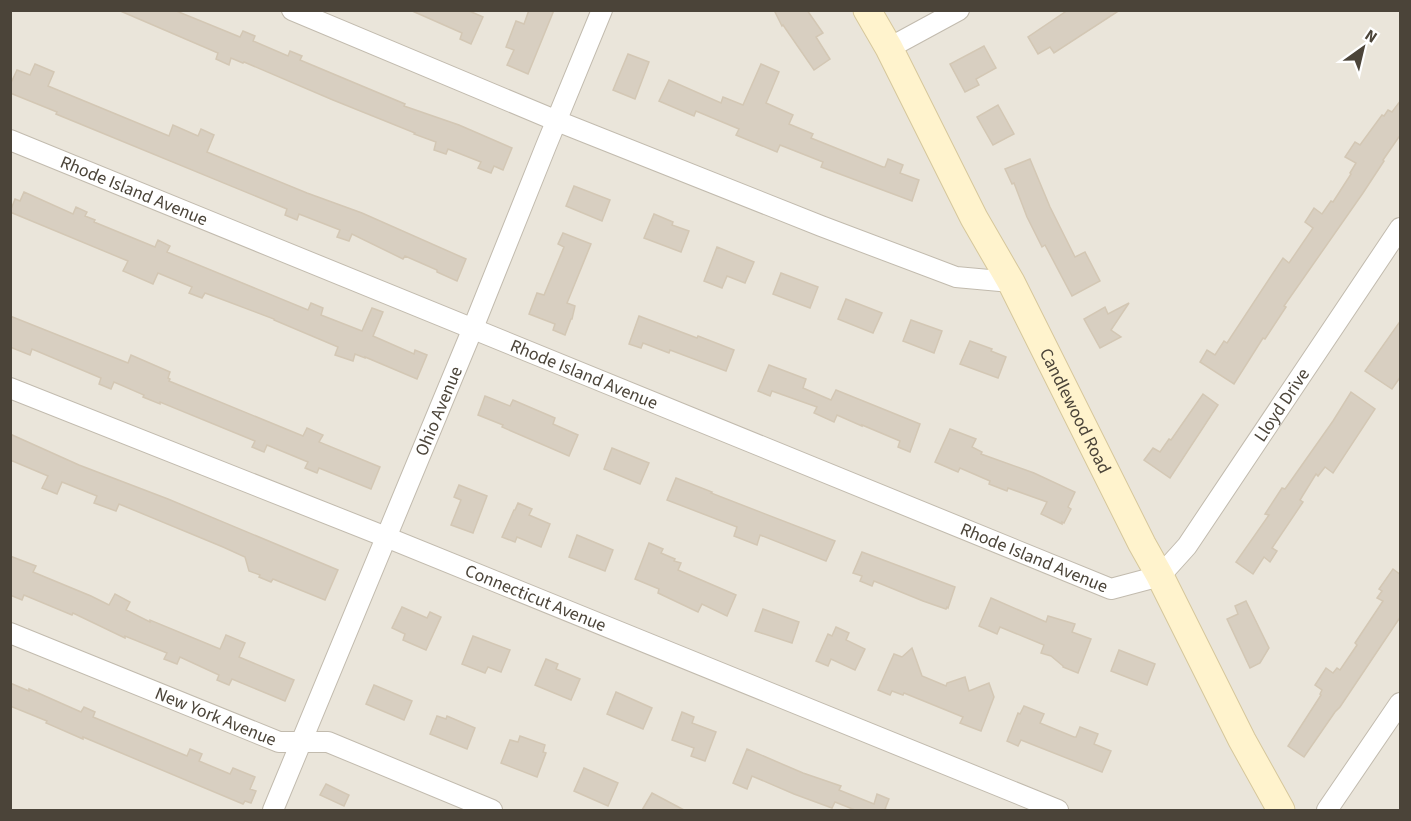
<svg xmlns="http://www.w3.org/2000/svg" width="1411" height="821" viewBox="0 0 1411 821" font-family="'Source Sans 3',sans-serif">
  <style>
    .residential { fill: #eae5da }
    .building { fill: #d8cfc1; stroke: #d3c7b4; stroke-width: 1.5 }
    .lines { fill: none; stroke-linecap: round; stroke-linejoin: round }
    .street-casing { stroke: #c2bbae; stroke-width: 22 }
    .secondary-casing { stroke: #d6c79b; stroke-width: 29 }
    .street { stroke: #fff; stroke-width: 20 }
    .secondary { stroke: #fff3cd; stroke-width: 27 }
    .labels { text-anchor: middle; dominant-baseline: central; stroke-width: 5; stroke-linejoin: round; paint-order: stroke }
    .street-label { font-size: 18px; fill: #4b4439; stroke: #fff }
  </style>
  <rect width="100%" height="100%" fill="#f6f3ec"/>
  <rect class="residential" x="11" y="11" width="1389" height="799"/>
  <g class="building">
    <path d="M118,10H174L240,37L243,31L255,36L253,41L288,56L290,51L302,56L300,60L405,104L404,106L459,125L512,148L503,170L494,166L491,173L478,168L481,162L448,149L446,154L434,150L436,142L414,134L415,133L333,100L244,62L243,63L231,58L229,65L216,59L218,53Z"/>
    <path d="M410,10H467L483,17L471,44L460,39L462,33Z"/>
    <path d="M529,10H554L528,74L507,65L514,50L506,47L516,21L524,24Z"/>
    <path d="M774,10H807L823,33L816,37L830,59L814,70L783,25L782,26Z"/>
    <path d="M1068,10H1120L1054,53L1050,47L1038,54L1028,37Z"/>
    <path d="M984,46L996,68L976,79L979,85L965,92L950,64Z"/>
    <path d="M628,54L649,62L635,99L613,90Z"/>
    <path d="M35,64L54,72L48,86L169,136L173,125L198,136L201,129L214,135L207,152L307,193L362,213L466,259L457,281L437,272V270L405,256L403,259L352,234L349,241L337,237L340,230L299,214L297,220L285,215L287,209L56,114L57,112L10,93V85L17,70L30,75Z"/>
    <path d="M761,64L779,72L766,103L793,115L789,124L813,134L811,138L883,167H885L888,159L903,165L900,173L919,180L912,201L821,167L823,162L780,145L777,152L748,140L736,135L739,129L696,111L694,116L659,101L669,80L721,103L723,97L743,105Z"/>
    <path d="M1401,100V134L1383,160L1384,161L1363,193L1284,306L1286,307L1265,339L1263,338L1234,384L1200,362L1207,350L1215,355L1224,341L1227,343L1283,258L1289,263L1313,228L1305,222L1314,208L1322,214L1331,201L1333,202L1351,174L1350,173L1356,163L1345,157L1355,142L1360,145L1382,115L1384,116L1388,110L1392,112Z"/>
    <path d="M998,105L1014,134L993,145L977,117Z"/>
    <path d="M1030,159L1050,207L1075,257L1085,252L1100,281L1072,296L1045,245L1042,247L1027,217L1014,183L1012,184L1005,169Z"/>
    <path d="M574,186L610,200L602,221L566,206Z"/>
    <path d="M24,192L73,214L76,207L87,212L85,216L95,220L94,222L155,247L158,240L170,246L167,252L308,310L311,303L323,308L321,315L362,331L372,308L383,312L373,336L414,354L415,350L427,355L417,379L365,357V358L355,354L353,361L335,355L338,347L274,320V319L205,293L202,298L189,293L192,287L158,273L153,284L123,271L128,261L10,212L15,199L20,201Z"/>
    <path d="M654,214L673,222L672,225L689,231L681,252L644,238Z"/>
    <path d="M563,233L591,244L567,303L575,306L572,319H571L565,335L553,330L555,324L529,314L537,293L544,295L564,247L558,244Z"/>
    <path d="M717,247L754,262L745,283L727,276L722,288L704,281Z"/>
    <path d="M781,273L818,287L810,308L773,294Z"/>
    <path d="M846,299L882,313L873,333L838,319Z"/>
    <path d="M1129,303L1111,330L1121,337L1100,348L1084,319L1105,307L1108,314Z"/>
    <path d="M10,316L128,363L131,355L170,372L168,378L170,379L169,381L303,436L307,428L323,435L319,442L380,467L371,489L319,468L317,473L305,468L308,462L267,445L264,452L252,447L255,441L160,402V404L143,397L144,395L114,382L111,389L99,384L101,378L32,349L30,355L10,347Z"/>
    <path d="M639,316L697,338L698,336L734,350L726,371L670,350L669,353L643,343L641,348L629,344Z"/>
    <path d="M911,320L942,331L934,353L903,341Z"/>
    <path d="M1401,320V376L1392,389L1365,371Z"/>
    <path d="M970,341L992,349L991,351L1006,357L998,378L960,364Z"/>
    <path d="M769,365L806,379L803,388L831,400L836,390L920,424L910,452L898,447L900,441L862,425V426L837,415L834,422L814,413L817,407L772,391L770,396L758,391Z"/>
    <path d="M1351,392L1375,409L1333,473L1325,467L1318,476L1316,474L1300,500L1303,502L1272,548L1277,551L1270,562L1264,557L1253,574L1236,562L1269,515L1265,514L1282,488L1285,489L1333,421Z"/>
    <path d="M1203,394L1218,405L1170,478L1144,460L1153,448L1160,452L1169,439L1171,440Z"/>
    <path d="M485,396L510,406L513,400L555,418L553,424L578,435L569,456L502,427L503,425L478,415Z"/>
    <path d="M950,429L976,439L972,447L982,452L981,454L1034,473L1075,492L1068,507L1071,509L1064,523L1062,522V524L1041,514L1047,502L1008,488L1007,491L989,484L990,481L960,468L958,472L935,462Z"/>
    <path d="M10,434L79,465L168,499L338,570L325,600L273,579L271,582L259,577L260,575L249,571L245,557L223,547L119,504L116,511L94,503L97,496L62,482L57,494L42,488L48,476L10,460Z"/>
    <path d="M612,448L649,463L640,484L604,469Z"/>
    <path d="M676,478L712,492L711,493L835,541L826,561L760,535L757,545L734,536L737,527L667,500Z"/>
    <path d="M459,485L487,496L473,533L451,525L461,500L454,497Z"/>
    <path d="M518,503L532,509L529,515L550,524L541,547L517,537L515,542L502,537L514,510H515Z"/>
    <path d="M577,535L613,550L605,571L569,557Z"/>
    <path d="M649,543L663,549L661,553L675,559L674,561L681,563L678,570L736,595L727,616L702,604L698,612L658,593L659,589L635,579Z"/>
    <path d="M862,552L955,587L948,608L947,607L946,609L923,601L874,581L872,586L860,581L862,576L853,573Z"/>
    <path d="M10,556L36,566L33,572L91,596L109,605L115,594L130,602L126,610L150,622V620L220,649L226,635L245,643L239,657L294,680L285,701L232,679L229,685L217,680L219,675L180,657L177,664L164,659L167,653L125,636V638L73,613L72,615L24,595L22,600L10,595Z"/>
    <path d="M1393,569L1401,575V616L1340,707L1335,712L1304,757L1288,746L1321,695L1320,694L1322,690L1315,685L1326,668L1333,673L1337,668L1340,670L1357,645L1355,643L1383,601L1377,598L1382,591L1379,589Z"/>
    <path d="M991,598L1046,622L1048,616L1075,624L1072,632L1091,639L1078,673L1063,667V666L1051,656L1041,653L1044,645L1000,627L997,634L979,626Z"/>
    <path d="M1246,601L1269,648L1260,663L1250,668L1227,619L1238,614L1235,606Z"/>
    <path d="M402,607L427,618L430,612L441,617L426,650L403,640L405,634L392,628Z"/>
    <path d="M763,609L799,622L792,643L755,631Z"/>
    <path d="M836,627L849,633L846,640L865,649L855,670L831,659L828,666L816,661L828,634L832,636Z"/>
    <path d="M473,636L510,650L501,672L488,667L485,673L462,664Z"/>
    <path d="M912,648L922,676L946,686L947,683L965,677L969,691L989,683L994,697L981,731L960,723L963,717L904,693L903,695L892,691L890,695L878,690L894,654L902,657Z"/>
    <path d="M1119,650L1155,664L1147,685L1111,671Z"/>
    <path d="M546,659L558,664L556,669L580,679L571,700L535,685Z"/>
    <path d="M10,683L29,691V689L81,712L84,707L95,712L93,717L187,756L190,749L202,754L199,761L230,774L233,768L255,777L250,789L256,791L251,803L245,801L243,804L83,737V739L46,723L47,721L10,706Z"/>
    <path d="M374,685L412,701L404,720L366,704Z"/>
    <path d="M616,692L652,708L643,729L607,714Z"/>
    <path d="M1024,706L1044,714L1040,723L1074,737H1076L1080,727L1098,734L1094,744L1111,751L1102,772L1021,740L1018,746L1007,741L1018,713L1020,714Z"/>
    <path d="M682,712L694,717L692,723L716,732L705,761L691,756L694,748L672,740Z"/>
    <path d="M437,716L446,719L447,716L475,728L467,749L430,734Z"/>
    <path d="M520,736L545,745L543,752L546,753L537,777L501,763L510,740L518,742Z"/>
    <path d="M747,749L803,773L841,786L839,790L874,804L877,794L889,799L885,809L888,810H855L835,802L832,808L794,794L752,776L747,789L733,783Z"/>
    <path d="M584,768L618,783L608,806L574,791Z"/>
    <path d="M326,784L349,795L344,806L320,795Z"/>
    <path d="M652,793L684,810H642Z"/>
  </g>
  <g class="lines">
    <defs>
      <g id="street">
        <path d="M292,10L557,121L821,226L956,277L1011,282"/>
        <path d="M889,48L959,10"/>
        <path id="s1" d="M10,140L1111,589L1160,576L1187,546L1400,228"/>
        <path id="s2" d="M10,388L386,537L1058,810"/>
        <path id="s3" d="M10,633L279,742H328L492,810"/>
        <path id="s4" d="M273,810L473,328L546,146L602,10"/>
        <path d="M1327,810L1400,703"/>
      </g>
      <g id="secondary">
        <path id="s5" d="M867,10L889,48L974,218L1011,282L1142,544L1160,576L1242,740L1281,810"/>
      </g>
    </defs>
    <use href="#street" class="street-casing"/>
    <use href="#secondary" class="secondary-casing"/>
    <use href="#street" class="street"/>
    <use href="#secondary" class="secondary"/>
  </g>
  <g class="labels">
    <g class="street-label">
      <text stroke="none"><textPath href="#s1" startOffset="134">Rhode Island Avenue</textPath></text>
      <text stroke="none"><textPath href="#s1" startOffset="620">Rhode Island Avenue</textPath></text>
      <text stroke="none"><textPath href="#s1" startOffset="1450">Lloyd Drive</textPath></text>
      <text stroke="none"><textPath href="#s5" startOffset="452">Candlewood Road</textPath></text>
      <text stroke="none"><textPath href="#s4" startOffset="432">Ohio Avenue</textPath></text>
      <text stroke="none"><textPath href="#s1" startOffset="1106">Rhode Island Avenue</textPath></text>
      <text stroke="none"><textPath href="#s2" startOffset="566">Connecticut Avenue</textPath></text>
      <text stroke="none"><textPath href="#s3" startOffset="222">New York Avenue</textPath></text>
    </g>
  </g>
  <rect width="1411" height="821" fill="none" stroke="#4b4439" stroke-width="24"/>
  <g transform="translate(1363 48) rotate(34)" stroke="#ffffff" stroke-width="4.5" paint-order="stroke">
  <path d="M0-4.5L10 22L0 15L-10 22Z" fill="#4b4439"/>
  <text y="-9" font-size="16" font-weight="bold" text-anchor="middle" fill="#4b4439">N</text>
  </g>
</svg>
